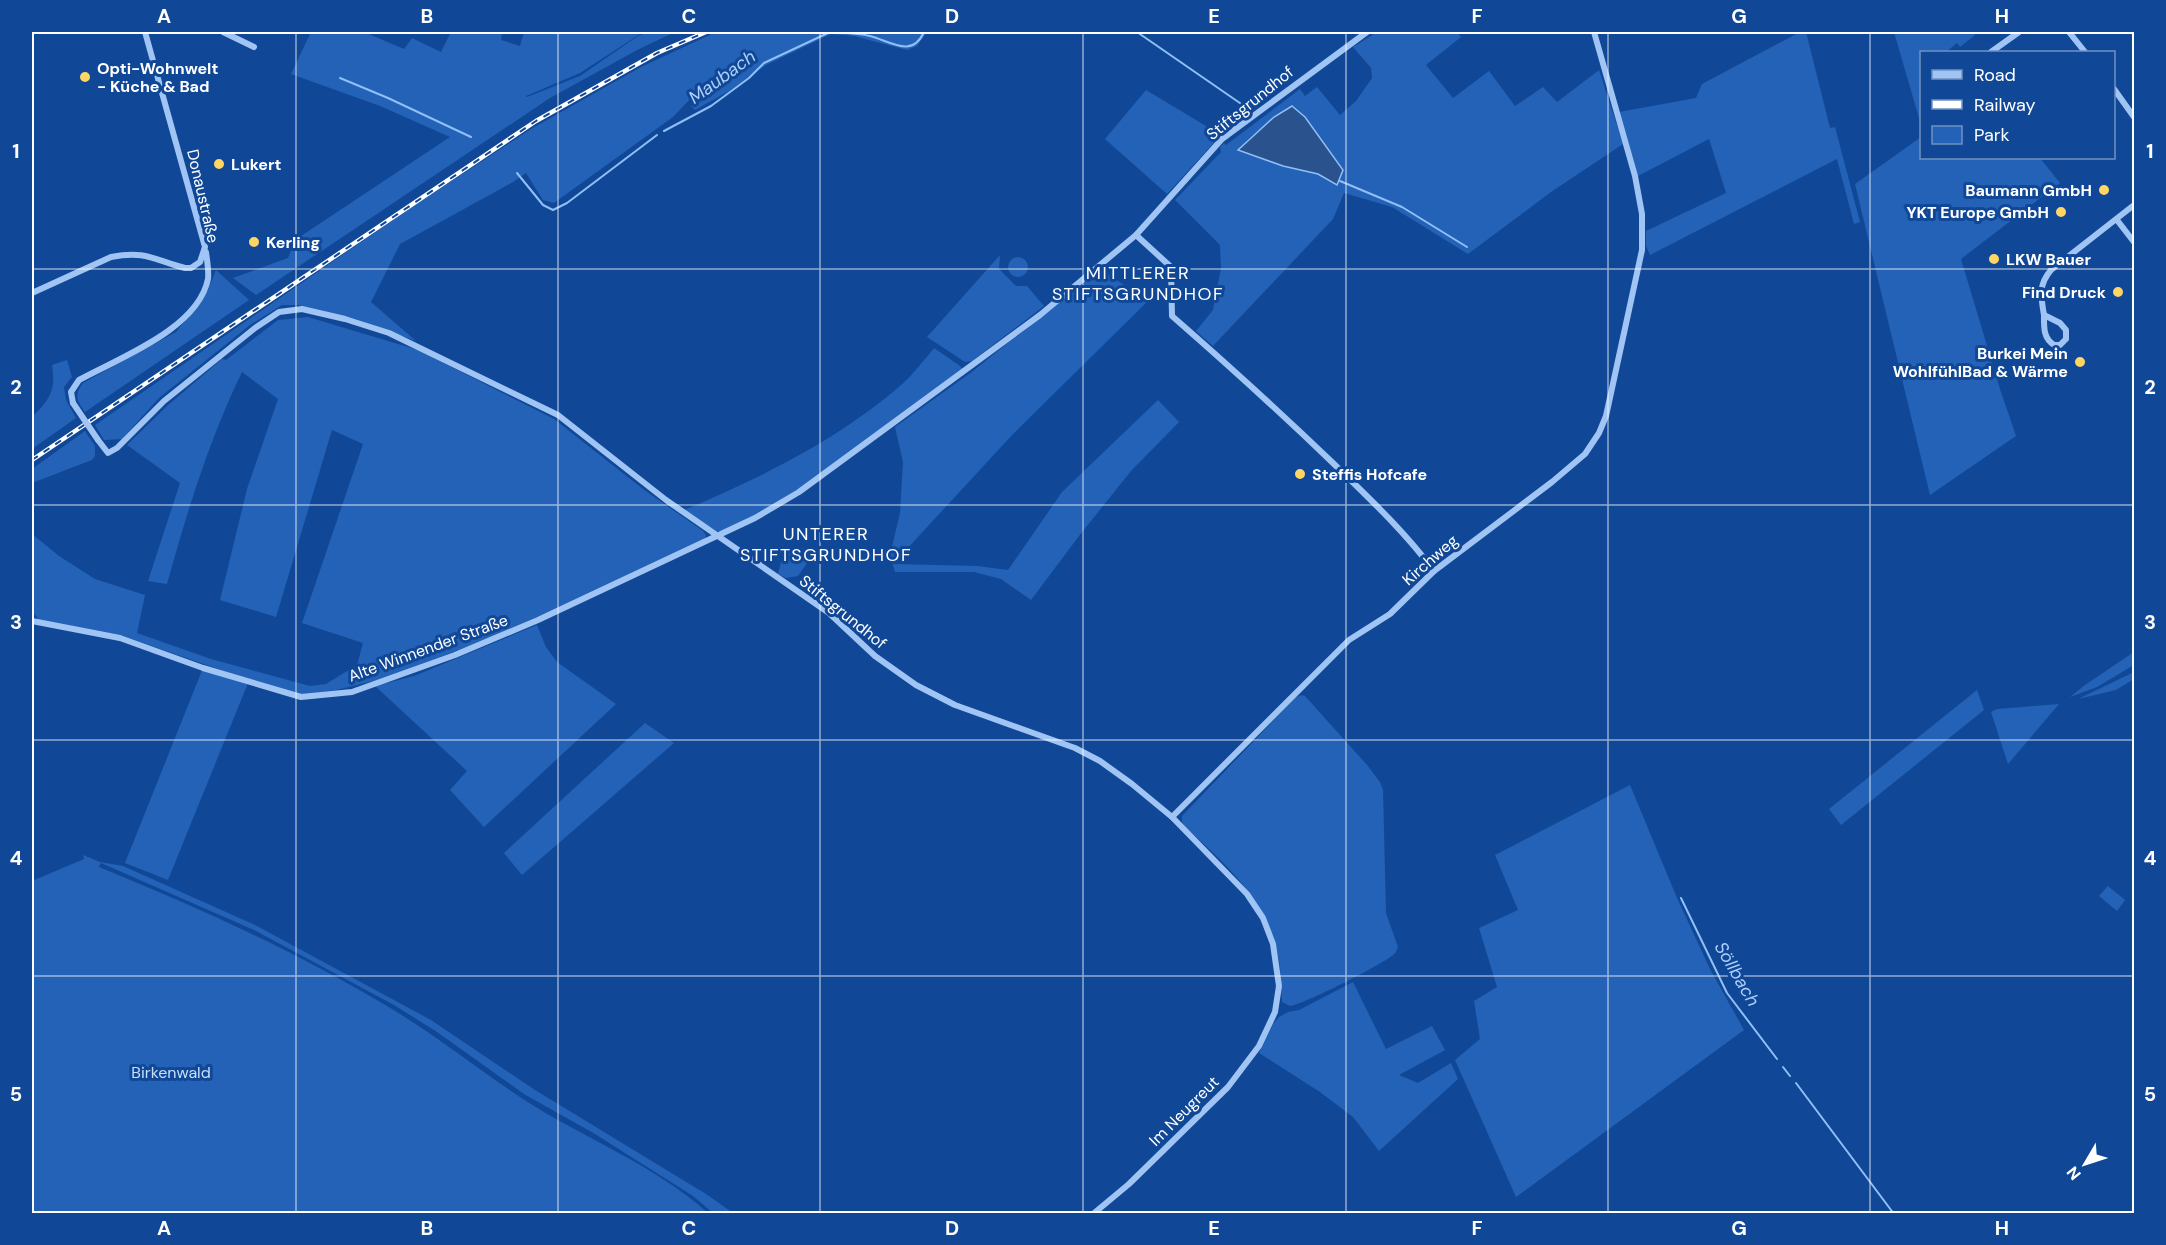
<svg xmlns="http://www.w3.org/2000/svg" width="2166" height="1245" viewBox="0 0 2166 1245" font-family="'DM Sans',sans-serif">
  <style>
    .green { fill: #2362b6; fill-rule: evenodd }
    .water { fill: #2a538e; stroke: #91bff7; stroke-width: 1.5 }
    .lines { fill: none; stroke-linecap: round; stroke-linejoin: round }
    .stream { stroke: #91bff7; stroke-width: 2 }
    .minor { stroke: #a0c4f4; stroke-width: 6 }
    .rail-casing { stroke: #fff; stroke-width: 4.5 }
    .rail { stroke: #104897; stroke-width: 2; stroke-dasharray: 7; stroke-linecap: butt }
    .minor-bridge { stroke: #a0c4f4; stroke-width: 6 }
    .grid { fill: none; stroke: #fff; stroke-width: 1.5; stroke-opacity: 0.55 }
    .poi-dot { fill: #ffd563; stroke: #104897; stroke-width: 2 }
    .labels { text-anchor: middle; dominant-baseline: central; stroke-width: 6; stroke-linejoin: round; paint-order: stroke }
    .poi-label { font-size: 16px; font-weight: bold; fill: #fff; stroke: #104897; text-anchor: start }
    .street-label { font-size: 16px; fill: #fff; stroke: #104897 }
    .park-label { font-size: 16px; fill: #c8dffe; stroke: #104897 }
    .water-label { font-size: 18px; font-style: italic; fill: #accffb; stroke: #104897 }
    .neighbourhood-label { font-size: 18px; letter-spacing: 1.5px; fill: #fff; stroke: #104897 }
    .neatline { fill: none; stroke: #fff; stroke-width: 2 }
    .grid-label { font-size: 20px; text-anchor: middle; font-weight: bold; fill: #fff }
  </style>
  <rect width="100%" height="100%" fill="#104897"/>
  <g class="green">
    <path d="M311,32H364L404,49L412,38L441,52L451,32H502L501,40L520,46L524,32H643L580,73L526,96L527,97L580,76L638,36L648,32H675L639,49L550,98L256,295L233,278L288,258L295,240L450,137L380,106L291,74Z"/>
    <path d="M716,32H927L917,46L907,50L854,36L831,34L766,65L729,91L695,110L691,106L701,96L696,93L673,117L554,203L543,200L526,173L513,182L400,244L371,302L416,341L355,319L298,305H282L250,325L159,398L122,439L104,440L95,425L412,207L531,129L641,67Z"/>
    <path d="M1377,32H1457L1461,37L1426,65L1453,98L1489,71L1515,106L1543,87L1557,102L1599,70L1623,144L1551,192L1468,254L1392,207L1344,193L1333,219L1213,346L1196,331L1213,310L1221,268L1220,245L1175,200L1221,152L1220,147L1224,143L1226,145L1300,89L1305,96L1317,87L1340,115L1356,101L1372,78L1371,68L1353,47ZM1274,117H1305L1318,136L1337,185L1318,174L1283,166L1239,150L1246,141Z"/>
    <path d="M1800,32H1806L1830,128L1835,127L1860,222L1854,224L1837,159L1650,255L1646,246V231L1726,193L1709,139L1638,176L1619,112L1696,98L1702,84Z"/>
    <path d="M1894,32H1972L1975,35L1960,47L1957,43L1946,52H1922L1921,125Z"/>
    <path d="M1146,90L1221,135L1167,194L1105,139Z"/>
    <path d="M1921,137L1922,158H2040L2060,183L1961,259L2000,389L2016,436L1930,495L1855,184Z"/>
    <path d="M1000,255L999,269L1016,286H1027L1044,306L972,361L965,362L927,337Z"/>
    <circle cx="1018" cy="267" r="10"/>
    <path d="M1100,269L1148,301L1013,434L893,564L977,566L1008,570L1062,492L1158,400L1179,422L1131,471L1079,536L1031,600L1001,579L974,572H895L890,555L900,513L903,462L895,427L973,371Z"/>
    <path d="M216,270L249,300L85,412C77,401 74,395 83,383L176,332L207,292Z"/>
    <path d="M308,317L418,350L554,419L643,489L703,531L706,535L705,539L683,551L490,638L409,669L378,680L336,690L301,695L250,680L120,635L39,620L32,611V534L59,556L95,579L145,595L137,633L211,659L310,686L326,684L357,665L363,643L302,623L363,444L332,430L276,617L220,600L247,489L278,399L242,372C209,440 187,512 167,584L148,581L180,483L127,445L167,406L222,359L226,360L278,320Z"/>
    <path d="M934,348L960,366L962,369L805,485L756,515L721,531H716L684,510C762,477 836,441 900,386C913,375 923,361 934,348Z"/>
    <path d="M67,360L72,377L64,387L66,400L76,418L32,449V417C50,399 56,391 52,365Z"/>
    <path d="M85,431L95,446V456L92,460L32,483V469Z"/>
    <path d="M803,548L807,553L809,560L798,576L786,578L778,574L782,558L793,549Z"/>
    <path d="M537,625L546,647L557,662L616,704L484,827L450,790L467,771L375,686L414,676Z"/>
    <path d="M2134,652V665L2097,687L2070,697L2085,685Z"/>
    <path d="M203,668L248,683L168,880L125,863Z"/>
    <path d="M2134,672V679L2116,690L2078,699Z"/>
    <path d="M1977,690L1984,710L1841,825L1829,809Z"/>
    <path d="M1301,695L1305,696L1367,765L1380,782L1383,790L1386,913L1398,947C1396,951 1397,952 1393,955C1381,965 1305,1004 1290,1006L1282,1002C1281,988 1281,974 1279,960C1268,901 1227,865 1185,827L1182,822V816L1295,698Z"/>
    <path d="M2059,704L2008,764L1991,712L1997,709Z"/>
    <path d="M645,723L674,743L522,875L504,853Z"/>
    <path d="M1630,785L1677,898L1710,969L1744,1030L1516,1197L1455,1060L1480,1039L1474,1001L1497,987L1479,928L1518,910L1495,855Z"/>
    <path d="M83,855L100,862L123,866L255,925L431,1020L535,1090L706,1194L733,1213H713L693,1196L595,1134L524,1094L437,1032L394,1005L254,930L101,863L99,867C200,908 299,953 392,1009C438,1037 479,1070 523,1099C583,1138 655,1165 708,1213H32V881L84,859Z"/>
    <path d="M2108,886L2125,900L2117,911L2099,896Z"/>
    <path d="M1353,982L1386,1049L1432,1026L1445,1050L1399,1075L1418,1083L1451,1063L1458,1079L1379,1151L1353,1117L1320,1092L1259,1053L1273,1024L1279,1017L1288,1012L1299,1010Z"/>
  </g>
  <path class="water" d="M1292,106L1305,117L1343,170L1337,185L1318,174L1283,166L1238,150L1274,117Z"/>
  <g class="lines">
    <g class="stream">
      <path d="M831,32C844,33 857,33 870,36C890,41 912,59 924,32"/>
      <path d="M1137,32L1250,110"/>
      <path d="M340,78L388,98L471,137"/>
      <path d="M664,131L711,106L749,78L764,63L830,32"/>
      <path d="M517,173L543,205L553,210L567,203L657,135"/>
      <path d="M1340,181L1402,207L1467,247"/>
      <path d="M1681,898L1727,993L1777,1059"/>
      <path d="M1783,1067L1790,1076"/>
      <path d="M1796,1083L1894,1214"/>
    </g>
    <g class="minor">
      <path d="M223,32L254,47"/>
      <path d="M2069,32L2085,52"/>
      <path d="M1991,52L2019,32"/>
      <path d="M2114,89L2134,117"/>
      <path d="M2117,220L2134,242"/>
      <path d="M1136,235L1171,267L1172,316C1227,364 1281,413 1334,464C1369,498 1405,532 1434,571"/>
      <path d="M32,293L111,257C146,250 154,260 185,268H191L200,262L205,247L145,32"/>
      <path d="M2044,315C2041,297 2038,285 2051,270L2134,205"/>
      <path d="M2044,315L2060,323L2066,330V339L2060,345H2054C2043,338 2044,327 2044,315Z"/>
      <path d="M73,403L71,392L79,380C119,358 198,329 208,279C209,271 207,260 206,252"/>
      <path d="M98,440L108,453L117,448L164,401L255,328L279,312L302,309L345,319L389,333L558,415L666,500L829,613L875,656L916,685L955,705L1075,748L1100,761L1132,784L1172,817L1247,894L1263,918L1273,944L1279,986L1275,1012L1259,1046L1228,1087L1129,1184L1093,1214"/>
      <path d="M32,621L120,638L203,668L301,697L352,692L455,655L538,620L755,518L799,492L1040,315L1136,235L1222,139L1367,32"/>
      <path d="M1172,817L1349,640L1390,614L1434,571L1552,482L1585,454L1599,433L1606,416L1642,250V214L1635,176L1594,32"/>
    </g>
    <defs>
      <path id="rail" d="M32,460L536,121L657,53L706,32"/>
    </defs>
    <use href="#rail" class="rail-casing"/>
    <use href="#rail" class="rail"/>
    <path class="minor-bridge" d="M73,403L98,440"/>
  </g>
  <path class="grid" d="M296,32V1214M558,32V1214M820,32V1214M1083,32V1214M1346,32V1214M1608,32V1214M1870,32V1214M32,269H2134M32,505H2134M32,740H2134M32,976H2134"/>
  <g class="poi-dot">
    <circle cx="85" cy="77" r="6"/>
    <circle cx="219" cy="164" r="6"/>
    <circle cx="2104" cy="190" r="6"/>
    <circle cx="2061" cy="212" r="6"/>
    <circle cx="254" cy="242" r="6"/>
    <circle cx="1994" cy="259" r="6"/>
    <circle cx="2118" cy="292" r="6"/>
    <circle cx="2080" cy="362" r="6"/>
    <circle cx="1300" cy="474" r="6"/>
  </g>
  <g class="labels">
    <g class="poi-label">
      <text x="97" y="68">Opti-Wohnwelt<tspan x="97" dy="18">- Küche &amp; Bad</tspan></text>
      <text x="231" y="164">Lukert</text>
      <text x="2092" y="190" text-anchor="end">Baumann GmbH</text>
      <text x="2049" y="212" text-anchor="end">YKT Europe GmbH</text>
      <text x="266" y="242">Kerling</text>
      <text x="2006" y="259">LKW Bauer</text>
      <text x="2106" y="292" text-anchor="end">Find Druck</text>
      <text x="2068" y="353" text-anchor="end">Burkei Mein<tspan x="2068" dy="18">WohlfühlBad &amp; Wärme</tspan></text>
      <text x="1312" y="474">Steffis Hofcafe</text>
    </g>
    <g class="street-label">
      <text transform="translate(1250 103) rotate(-39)">Stiftsgrundhof</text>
      <text transform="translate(203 196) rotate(77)">Donaustraße</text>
      <text transform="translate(1430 560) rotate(-41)">Kirchweg</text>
      <text transform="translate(843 612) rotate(39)">Stiftsgrundhof</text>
      <text transform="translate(428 648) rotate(-20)">Alte Winnender Straße</text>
      <text transform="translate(1184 1111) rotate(-45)">Im Neugreut</text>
    </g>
    <g class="park-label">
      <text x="171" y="1072">Birkenwald</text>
    </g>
    <g class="water-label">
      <text transform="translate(722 77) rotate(-36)">Maubach</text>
      <text transform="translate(1737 974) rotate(60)">Söllbach</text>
    </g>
    <g class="neighbourhood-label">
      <text x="1138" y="273">MITTLERER<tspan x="1138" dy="21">STIFTSGRUNDHOF</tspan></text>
      <text x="826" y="534">UNTERER<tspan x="826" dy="21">STIFTSGRUNDHOF</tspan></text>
    </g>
  </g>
  <rect width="2166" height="1245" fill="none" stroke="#104897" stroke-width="66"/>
  <rect x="1920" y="51" width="195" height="108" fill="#104897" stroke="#7091c1" stroke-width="1.5"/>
  <rect x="1932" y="70" width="30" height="9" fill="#a0c4f4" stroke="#7091c1" stroke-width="1.5"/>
  <text x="1974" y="81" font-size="18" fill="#ffffff">Road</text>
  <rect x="1932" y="100" width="30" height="9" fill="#ffffff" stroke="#7091c1" stroke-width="1.5"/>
  <text x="1974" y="111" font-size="18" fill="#ffffff">Railway</text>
  <rect x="1932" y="126" width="30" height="18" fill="#2362b6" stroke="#7091c1" stroke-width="1.5"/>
  <text x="1974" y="141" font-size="18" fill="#ffffff">Park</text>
  <g transform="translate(2085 1164) rotate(231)" stroke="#104897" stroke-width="4.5" paint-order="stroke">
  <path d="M0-4.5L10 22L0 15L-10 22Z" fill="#ffffff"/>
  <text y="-9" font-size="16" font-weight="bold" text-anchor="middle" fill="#ffffff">N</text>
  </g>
  <rect x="33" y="33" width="2100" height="1179" class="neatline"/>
  <g class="grid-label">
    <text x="164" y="23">A</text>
    <text x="427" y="23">B</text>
    <text x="689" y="23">C</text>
    <text x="952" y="23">D</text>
    <text x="1214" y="23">E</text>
    <text x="1477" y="23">F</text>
    <text x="1739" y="23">G</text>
    <text x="2002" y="23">H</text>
    <text x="16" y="158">1</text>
    <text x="2150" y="158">1</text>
    <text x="16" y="394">2</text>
    <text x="2150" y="394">2</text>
    <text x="16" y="629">3</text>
    <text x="2150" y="629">3</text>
    <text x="16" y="865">4</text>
    <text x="2150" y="865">4</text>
    <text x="16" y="1101">5</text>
    <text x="2150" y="1101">5</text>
    <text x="164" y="1235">A</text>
    <text x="427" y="1235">B</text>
    <text x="689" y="1235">C</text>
    <text x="952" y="1235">D</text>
    <text x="1214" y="1235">E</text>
    <text x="1477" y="1235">F</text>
    <text x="1739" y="1235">G</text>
    <text x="2002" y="1235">H</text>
  </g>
</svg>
